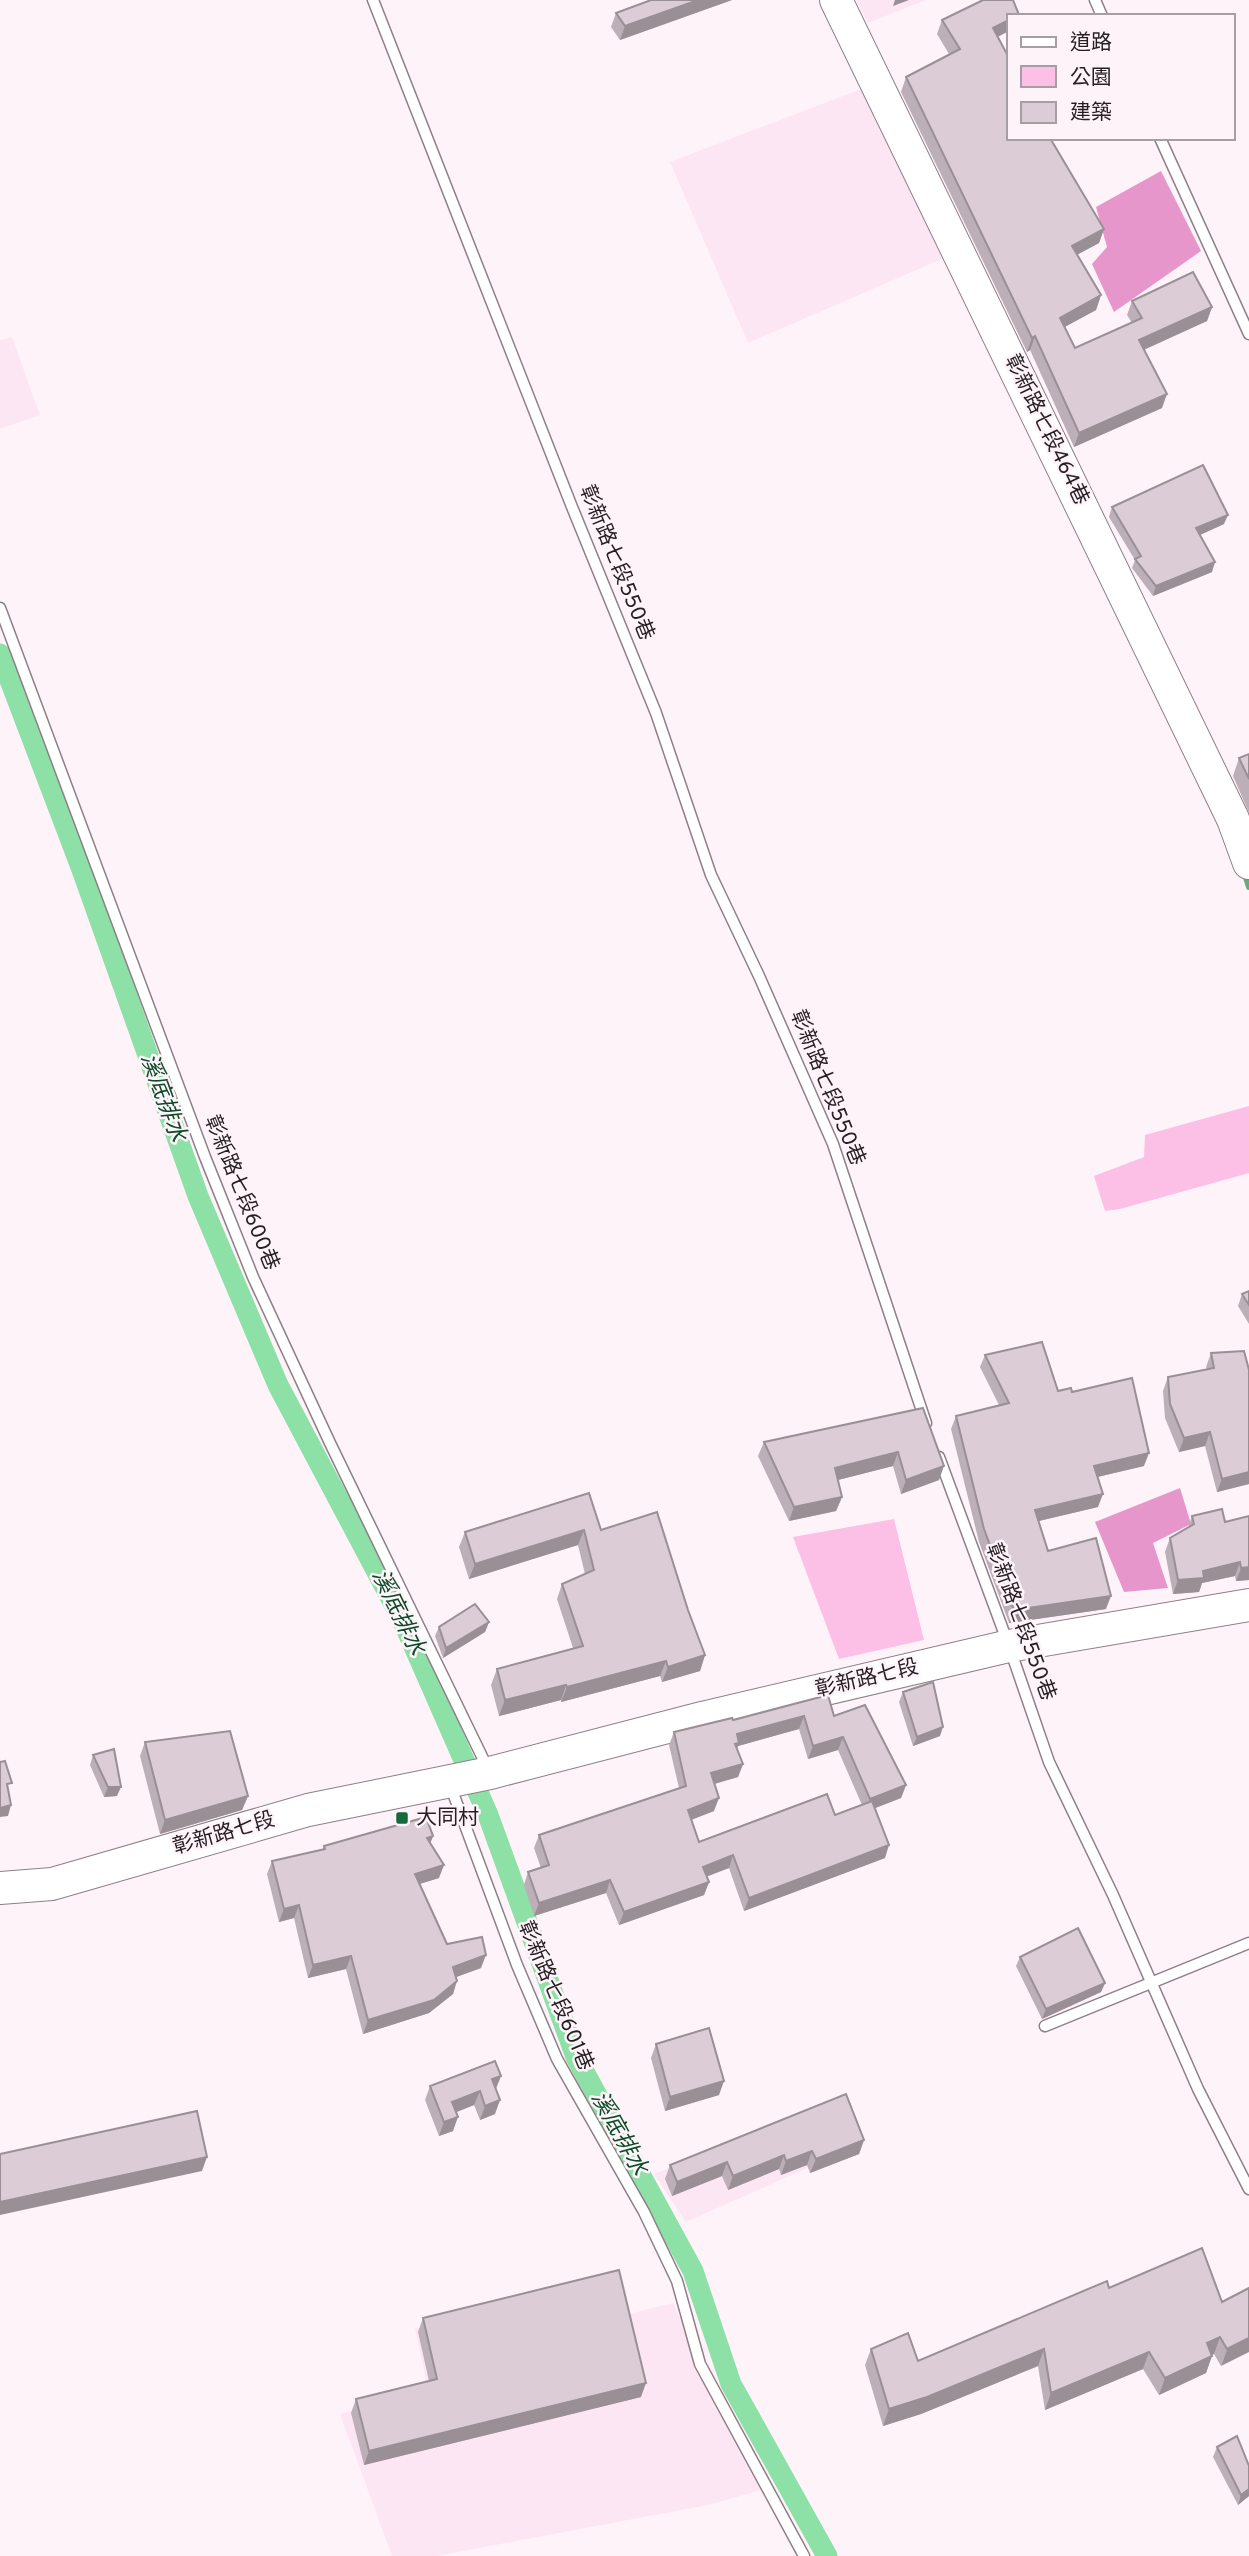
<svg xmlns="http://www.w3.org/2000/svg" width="1249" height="2556" viewBox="0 0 1249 2556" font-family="Overpass,'Noto Sans TC',sans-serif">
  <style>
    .built { fill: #fde6f4 }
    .green { fill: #fcbfe6 }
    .forest { fill: #e696cb }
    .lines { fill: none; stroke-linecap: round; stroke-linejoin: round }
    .stream { stroke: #6ea77f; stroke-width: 6 }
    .canal { stroke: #8de1a7; stroke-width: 21 }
    .lane-casing { stroke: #8d7f87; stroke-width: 13 }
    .secondary-casing { stroke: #8d7f87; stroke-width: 34 }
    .lane { stroke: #fff; stroke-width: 10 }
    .secondary { stroke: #fff; stroke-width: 32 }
    .wall { fill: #bcafb7; fill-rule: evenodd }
    .shaded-wall { fill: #998f95 }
    .building { fill: #dbccd5; stroke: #998f95; stroke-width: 2 }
    .poi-dot { fill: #16693a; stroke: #fff3fa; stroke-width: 2.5 }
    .labels { text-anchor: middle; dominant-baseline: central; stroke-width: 5; stroke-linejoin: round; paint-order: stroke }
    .street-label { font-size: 21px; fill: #241f22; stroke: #fff3fa }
    .poi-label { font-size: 21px; fill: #241f22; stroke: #fff3fa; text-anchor: start }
    .water-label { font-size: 23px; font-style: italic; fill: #0c4c28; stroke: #fff3fa }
  </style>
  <rect width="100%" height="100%" fill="#fff3fa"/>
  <g class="built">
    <path d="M856,0H926L868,23Z"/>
    <path d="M869,86L942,259L748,343L670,162Z"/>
    <path d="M12,337L40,415L0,429V340Z"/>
    <path d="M834,2101L855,2147L686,2222L654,2174Z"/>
    <path d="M616,2281L624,2315L673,2303L762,2490L708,2505L437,2556H392L340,2414L428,2389L415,2329Z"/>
  </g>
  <g class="green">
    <path d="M1249,1106V1173L1120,1209L1105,1211L1094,1176L1144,1157L1145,1135Z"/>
    <path d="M894,1519L924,1640L839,1659L793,1537Z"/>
  </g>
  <g class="forest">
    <path d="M1161,171L1201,251L1114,312L1092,264L1107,247L1096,207Z"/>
    <path d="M1180,1488L1191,1524L1153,1543L1168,1588L1124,1592L1095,1522Z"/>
  </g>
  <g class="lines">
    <path class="stream" d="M1244,871L1249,887"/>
    <path class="canal" d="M0,654L81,867L198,1196L278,1385L402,1619L488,1815L576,2057L693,2271L731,2384L827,2556"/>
    <defs>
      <g id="lane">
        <path d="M373,0L572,507L656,713L711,875L759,976L833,1144L926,1423"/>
        <path d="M1095,0L1102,16"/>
        <path d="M1160,138L1249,334"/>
        <path d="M0,608L205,1157L253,1277L330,1443L489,1771"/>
        <path d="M939,1457L1009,1646L1049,1762L1113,1895L1198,2089L1249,2189"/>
        <path d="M450,1785L517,1965L557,2059L644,2212L677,2281L700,2364L804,2556"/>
        <path d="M1045,2026L1249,1943"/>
      </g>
      <g id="secondary">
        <path d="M836,0L1233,819L1249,863"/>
        <path d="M0,1888L52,1884L308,1810L490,1773L702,1718L1009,1646L1249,1605"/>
      </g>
    </defs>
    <use href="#lane" class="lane-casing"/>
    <use href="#secondary" class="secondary-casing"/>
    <use href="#lane" class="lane"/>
    <use href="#secondary" class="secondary"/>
  </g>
  <g class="wall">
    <path d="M651,0H732L620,40L611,27L616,13Z"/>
    <path d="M942,20L998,37L1009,138L1104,229L1099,243L1077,255L1101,295L1096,310L1065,327L1075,348L1132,323L1127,315L1132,301L1212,307L1207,321L1144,350L1162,408L1074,447L1030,350L1027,352L901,92L906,77L949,54L937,34Z"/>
    <path d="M1112,507L1224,524L1200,535L1212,572L1153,596L1132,568L1135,560L1109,517Z"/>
    <path d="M1249,754V813L1233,776L1239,758Z"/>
    <path d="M1249,1291V1324L1238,1306L1242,1294Z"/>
    <path d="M1211,1353L1249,1484L1217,1492L1205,1446L1179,1452L1165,1418L1163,1391L1168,1377L1207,1369L1206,1367Z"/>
    <path d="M985,1355L1058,1391L1072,1392L1144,1466L1097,1477L1098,1507L1039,1521L1048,1551L1106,1609L1009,1623L979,1542L951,1429L956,1416L999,1405L980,1367Z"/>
    <path d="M923,1408L939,1480L901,1494L893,1466L838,1480L842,1497L836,1511L789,1521L758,1456L764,1442Z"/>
    <path d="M589,1493L601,1530L688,1610L705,1655L700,1671L662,1682L660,1676L561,1702V1700L499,1716L491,1685L497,1669L573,1648L557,1599L562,1584L585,1574L578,1545L469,1579L459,1547L465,1532Z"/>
    <path d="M1192,1516L1225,1522L1249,1516V1580L1236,1581L1235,1576L1202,1583L1199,1592L1173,1594L1165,1552L1170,1538L1188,1528Z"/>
    <path d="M489,1622L485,1632L443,1658L435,1636L439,1627Z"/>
    <path d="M903,1692L940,1736L913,1746L899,1702Z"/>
    <path d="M828,1695L834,1716L906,1785L901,1798L875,1808L885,1858L744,1911L729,1868L707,1876L709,1882L704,1895L619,1925L606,1893L534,1916L524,1885L528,1872L541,1868L534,1848L539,1835L679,1788L669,1745L674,1732L733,1720ZM799,1729L808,1759L838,1750L862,1805L835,1815L699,1842L691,1820L714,1811L715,1784L738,1777L743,1764L737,1749L738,1746Z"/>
    <path d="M145,1742L248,1796L242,1810L160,1834L140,1756Z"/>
    <path d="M93,1755L117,1796L104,1797L90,1765Z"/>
    <path d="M433,1836L430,1844L439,1878L419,1884L447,1944L481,1968L456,1977L453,1994L429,2013L363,2034L346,1969L308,1978L294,1918L279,1922L267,1874L272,1861L323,1849L324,1846Z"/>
    <path d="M1020,1957L1105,1983L1101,1992L1042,2019L1016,1966Z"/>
    <path d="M656,2044L719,2095L665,2111L651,2058Z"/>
    <path d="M501,2076L496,2089L495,2114L480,2120L474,2105L456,2112L453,2131L439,2136L425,2100L430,2086Z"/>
    <path d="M864,2140L859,2154L810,2173L807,2165L781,2175L779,2169L728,2190L722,2176L672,2196L665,2179L670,2165Z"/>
    <path d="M1109,2288L1222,2302L1249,2288L1221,2366L1214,2354L1212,2355L1206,2373L1159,2395L1143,2369L1045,2410L1038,2366L921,2414L883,2426L865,2365L871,2349L918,2361Z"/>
    <path d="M423,2318L641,2397L364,2465L351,2413L356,2399L429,2381L418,2332Z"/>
    <path d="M1217,2447L1249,2496L1238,2505L1213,2457Z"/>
  </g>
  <g class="shaded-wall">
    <path d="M698,0H732L620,40L625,26Z"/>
    <path d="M895,0H909L893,6Z"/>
    <path d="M1009,20V31L988,42L993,28Z"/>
    <path d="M1104,229L1099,243L1067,260L1072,246Z"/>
    <path d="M1101,295L1096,310L1055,332L1060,318Z"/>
    <path d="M1212,307L1207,321L1134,354L1139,340Z"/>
    <path d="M1035,336L1030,350L1027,352L1032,338Z"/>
    <path d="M1167,394L1162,408L1074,447L1079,433Z"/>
    <path d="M1228,515L1224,524L1193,538L1196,528Z"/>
    <path d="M1215,562L1212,572L1153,596L1156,586Z"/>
    <path d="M1210,1432L1205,1446L1179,1452L1184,1438Z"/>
    <path d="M898,1452L893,1466L830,1482L835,1468Z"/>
    <path d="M1149,1453L1144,1466L1089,1479L1094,1466Z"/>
    <path d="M944,1466L939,1480L901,1494L906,1480Z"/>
    <path d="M1249,1472V1484L1217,1492L1222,1479Z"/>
    <path d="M1103,1494L1098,1507L1030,1523L1035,1510Z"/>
    <path d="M842,1497L836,1511L789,1521L794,1507Z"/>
    <path d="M584,1530L578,1545L469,1579L475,1564Z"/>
    <path d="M1240,1562L1235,1576L1202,1583L1199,1592L1173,1594L1178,1580L1203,1571Z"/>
    <path d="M1249,1567V1580L1236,1581L1241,1568Z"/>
    <path d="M1111,1596L1106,1609L1009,1623L1014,1610Z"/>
    <path d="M489,1622L485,1632L443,1658L446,1648Z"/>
    <path d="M705,1655L700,1671L662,1682L668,1667Z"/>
    <path d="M666,1661L660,1676L561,1702L567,1687Z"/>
    <path d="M566,1685L561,1700L499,1716L505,1700Z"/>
    <path d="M804,1716L799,1729L738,1746L734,1756L737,1734Z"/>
    <path d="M943,1727L940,1736L913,1746L917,1737Z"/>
    <path d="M843,1737L838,1750L808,1759L813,1746Z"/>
    <path d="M743,1764L738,1777L706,1786L711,1773Z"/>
    <path d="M906,1785L901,1798L865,1812L870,1799Z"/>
    <path d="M108,1787H121L117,1796L104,1797Z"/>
    <path d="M248,1796L242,1810L160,1834L165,1820Z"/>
    <path d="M719,1798L714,1811L683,1823L688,1810Z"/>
    <path d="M11,1805L8,1816L0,1817V1808Z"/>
    <path d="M433,1836L428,1849L427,1838Z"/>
    <path d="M889,1845L885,1858L744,1911L749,1898Z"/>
    <path d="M733,1855L729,1868L698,1880L703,1867Z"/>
    <path d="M444,1865L439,1878L410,1887L415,1874Z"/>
    <path d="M610,1880L606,1893L534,1916L539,1903Z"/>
    <path d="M709,1882L704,1895L619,1925L624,1912Z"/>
    <path d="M299,1905L294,1918L279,1922L284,1909Z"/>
    <path d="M486,1955L481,1968L448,1980L453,1967Z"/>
    <path d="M351,1956L346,1969L308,1978L313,1965Z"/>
    <path d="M457,1981L453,1994L429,2013L363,2034L368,2020Z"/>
    <path d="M1105,1983L1101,1992L1042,2019L1046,2009Z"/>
    <path d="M501,2076L495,2090L492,2079Z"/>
    <path d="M724,2081L719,2095L665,2111L670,2097Z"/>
    <path d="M480,2091L474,2105L447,2116L452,2102Z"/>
    <path d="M500,2100L495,2114L480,2120L485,2106Z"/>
    <path d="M458,2117L453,2131L439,2136L444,2122Z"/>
    <path d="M864,2140L859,2154L810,2173L816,2159Z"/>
    <path d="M812,2151L807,2165L781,2175L786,2161Z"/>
    <path d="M784,2155L779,2169L728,2190L733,2176Z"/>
    <path d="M207,2157L202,2171L0,2215V2202Z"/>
    <path d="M727,2162L722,2176L672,2196L677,2182Z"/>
    <path d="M1220,2337L1214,2354L1201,2360L1207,2343Z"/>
    <path d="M1249,2338V2352L1221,2366L1227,2349Z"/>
    <path d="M1044,2349L1038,2366L921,2414L883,2426L889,2409Z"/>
    <path d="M1149,2352L1143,2369L1045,2410L1051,2393Z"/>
    <path d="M1212,2356L1206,2373L1159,2395L1165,2378Z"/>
    <path d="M646,2383L641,2397L364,2465L369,2451Z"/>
    <path d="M1249,2489V2496L1238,2505L1241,2495Z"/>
  </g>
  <g class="building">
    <path d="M651,0H698L625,26L616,13Z"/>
    <path d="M983,0H1013L1019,15L1009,16V20L993,28L1009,58V138H1050L1104,229L1072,246L1101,295L1060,318L1075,348L1142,318L1132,301L1193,272L1212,307L1139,340L1167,394L1079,433L1035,336L1032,338L906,77L960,49L942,20Z"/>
    <path d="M1203,465L1228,515L1196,528L1215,562L1156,586L1135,559L1141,556L1112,507Z"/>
    <path d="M1249,754V779L1239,758Z"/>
    <path d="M1249,1291V1305L1242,1294Z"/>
    <path d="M1042,1342L1058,1391L1071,1388L1072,1392L1132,1378L1149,1453L1094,1466L1103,1494L1035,1510L1048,1551L1096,1538L1111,1596L1014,1610L984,1529L956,1416L1009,1403L985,1355Z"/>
    <path d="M1244,1351L1249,1370V1472L1222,1479L1210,1432L1184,1438L1170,1404L1168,1377L1214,1368L1211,1353Z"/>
    <path d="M923,1408L944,1466L906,1480L898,1452L835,1468L842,1497L794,1507L764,1442Z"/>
    <path d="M589,1493L601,1530L657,1512L688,1610L705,1655L668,1667L666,1661L567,1687L566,1685L505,1700L497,1669L583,1646L562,1584L594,1570L584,1530L475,1564L465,1532Z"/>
    <path d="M1222,1509L1225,1522L1249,1516V1567L1241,1568L1240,1562L1203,1571L1204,1578L1178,1580L1170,1538L1194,1524L1192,1516Z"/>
    <path d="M475,1604L489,1622L446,1648L439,1627Z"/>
    <path d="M933,1682L943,1727L917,1737L903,1692Z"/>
    <path d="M828,1695L834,1716L865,1705L906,1785L870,1799L843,1737L813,1746L804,1716L737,1734L739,1743L735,1744L743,1764L711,1773L719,1798L688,1810L699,1842L827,1794L835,1815L872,1801L889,1845L749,1898L733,1855L703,1867L709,1882L624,1912L610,1880L539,1903L528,1872L549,1865L539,1835L686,1786L674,1732L732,1718L733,1720Z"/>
    <path d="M230,1731L248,1796L165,1820L145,1742Z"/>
    <path d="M114,1749L121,1787H108L93,1755Z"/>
    <path d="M5,1761L12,1783L7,1784L11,1805L0,1808V1762Z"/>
    <path d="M426,1817L433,1836L427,1838L444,1865L415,1874L447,1944L482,1937L486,1955L453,1967L457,1981L434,2000L368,2020L351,1956L313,1965L299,1905L284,1909L272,1861L325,1849L324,1846Z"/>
    <path d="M1078,1928L1105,1983L1046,2009L1020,1957Z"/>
    <path d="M709,2028L724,2081L670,2097L656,2044Z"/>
    <path d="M495,2061L501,2076L492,2079L500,2100L485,2106L480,2091L452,2102L458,2117L444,2122L430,2086Z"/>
    <path d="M846,2094L864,2140L816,2159L812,2151L786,2161L784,2155L733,2176L727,2162L677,2182L670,2165Z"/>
    <path d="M197,2111L207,2157L0,2202V2154Z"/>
    <path d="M1202,2248L1222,2302L1249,2288V2338L1227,2349L1220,2337L1207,2343L1212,2356L1165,2378L1149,2352L1051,2393L1044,2349L927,2397L889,2409L871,2349L908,2333L918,2361L1107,2281L1109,2288Z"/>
    <path d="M619,2270L646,2383L369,2451L356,2399L437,2379L423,2318Z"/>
    <path d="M1237,2436L1249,2466V2489L1241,2495L1217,2447Z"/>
  </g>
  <rect class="poi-dot" x="395" y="1811" width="14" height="14" rx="3.5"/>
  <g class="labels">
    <g class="street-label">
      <text transform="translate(1046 430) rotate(64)">彰新路七段464巷</text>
      <text transform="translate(616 563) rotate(68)">彰新路七段550巷</text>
      <text transform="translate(827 1088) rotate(68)">彰新路七段550巷</text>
      <text transform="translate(241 1193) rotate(68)">彰新路七段600巷</text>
      <text transform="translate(1020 1622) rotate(70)">彰新路七段550巷</text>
      <text transform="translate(867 1679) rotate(-13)">彰新路七段</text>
      <text transform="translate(224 1834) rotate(-16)">彰新路七段</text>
      <text transform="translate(555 1996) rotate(67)">彰新路七段601巷</text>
    </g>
    <g class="poi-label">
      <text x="416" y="1818">大同村</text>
    </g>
    <g class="water-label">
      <text transform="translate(162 1098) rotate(70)">溪底排水</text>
      <text transform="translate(397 1613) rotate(64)">溪底排水</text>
      <text transform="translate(618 2134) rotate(61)">溪底排水</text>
    </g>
  </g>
  <rect x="1007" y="14" width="228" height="126" fill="#fff3fa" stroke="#a79ea4" stroke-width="2"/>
  <rect x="1021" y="37" width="35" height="10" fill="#ffffff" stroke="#a79ea4" stroke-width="2"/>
  <text x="1070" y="49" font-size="21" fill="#241f22">道路</text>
  <rect x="1021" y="66" width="35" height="21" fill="#fcbfe6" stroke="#a79ea4" stroke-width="2"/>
  <text x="1070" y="84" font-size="21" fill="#241f22">公園</text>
  <rect x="1021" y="102" width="35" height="21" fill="#dbccd5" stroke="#a79ea4" stroke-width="2"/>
  <text x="1070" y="119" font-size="21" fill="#241f22">建築</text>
</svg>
